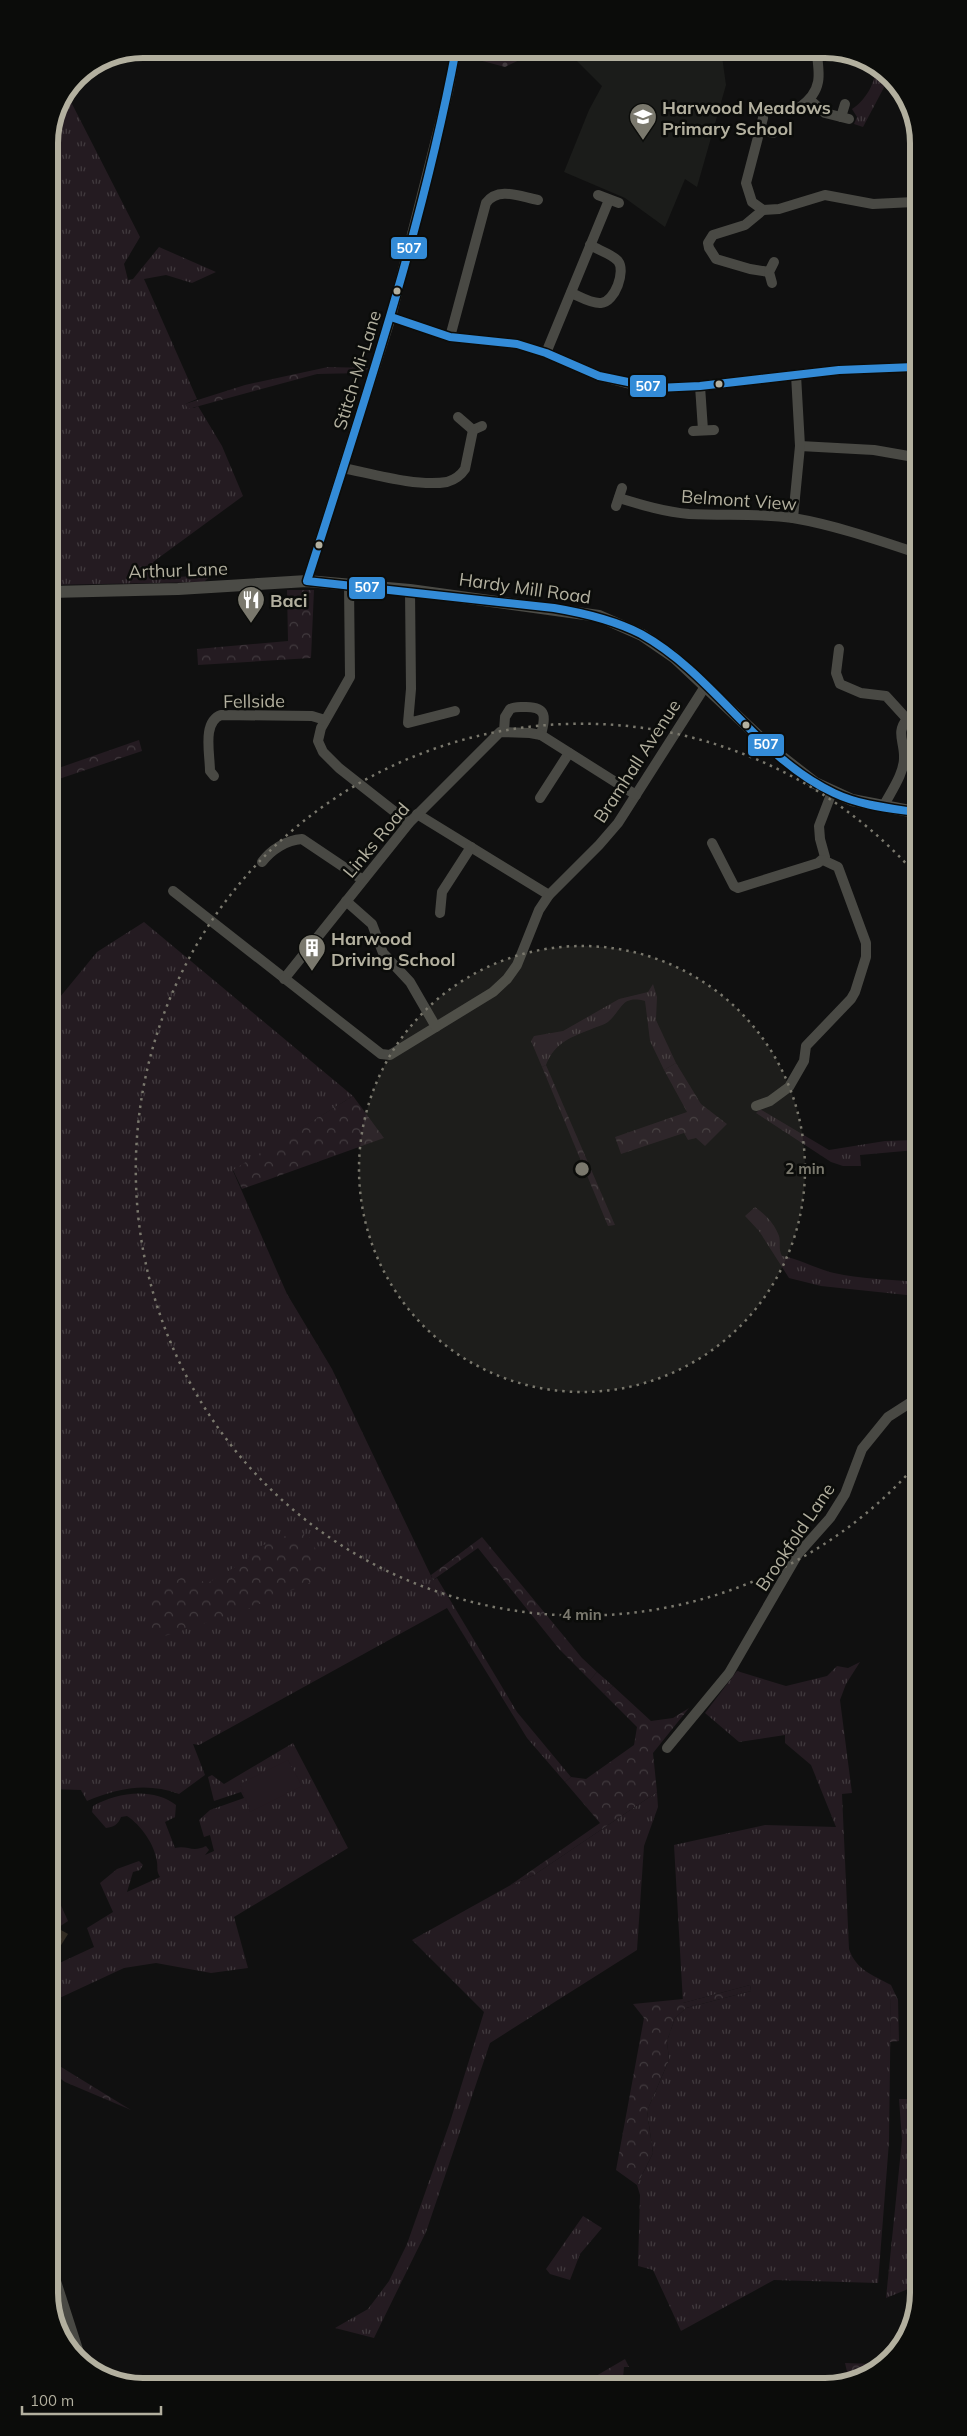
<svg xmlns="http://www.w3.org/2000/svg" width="967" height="2436" viewBox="0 0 967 2436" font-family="Mulish,sans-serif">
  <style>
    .built { fill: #1b1c1a }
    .grass { fill: url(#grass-tufts) }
    .forest { fill: url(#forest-crowns) }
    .cemetery { fill: url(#cemetery-stones) }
    .pitch { fill: #241b21 }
    .water { fill: url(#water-ripples) }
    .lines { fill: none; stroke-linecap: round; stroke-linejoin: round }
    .minor { stroke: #494944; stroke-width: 10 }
    .major { stroke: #4b4b46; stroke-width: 12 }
    .bus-1-casing { stroke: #0b0c0a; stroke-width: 11 }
    .bus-1 { stroke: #338bd7; stroke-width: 8 }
    .ring { fill: none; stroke: #7a786d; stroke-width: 2.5; stroke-dasharray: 2.5 5 }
    .bus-dot { fill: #b3b09f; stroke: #0b0c0a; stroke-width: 2 }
    .labels { text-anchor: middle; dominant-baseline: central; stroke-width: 5; stroke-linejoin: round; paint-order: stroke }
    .poi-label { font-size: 18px; font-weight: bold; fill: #b3b09f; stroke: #0b0c0a; text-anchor: start }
    .street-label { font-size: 18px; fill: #b3b09f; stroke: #0b0c0a }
    .rim { fill: none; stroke: #b3b09f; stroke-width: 6 }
    .centre { fill: #7a786d; stroke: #0b0c0a; stroke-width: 2.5 }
    .ring-label { font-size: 15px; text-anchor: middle; font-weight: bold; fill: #7a786d; stroke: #0b0c0a; stroke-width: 5; stroke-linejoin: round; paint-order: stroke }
    .line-badge { stroke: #0b0c0a; stroke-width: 2 }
    .badge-label { font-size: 14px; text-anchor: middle; font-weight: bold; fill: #fff }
  </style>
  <defs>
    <pattern id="grass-tufts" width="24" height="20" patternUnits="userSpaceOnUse" patternTransform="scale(1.25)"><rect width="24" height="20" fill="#241b21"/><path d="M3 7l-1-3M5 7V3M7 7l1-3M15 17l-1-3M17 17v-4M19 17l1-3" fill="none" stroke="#413a3e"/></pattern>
    <pattern id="forest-crowns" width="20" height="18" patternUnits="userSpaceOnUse" patternTransform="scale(1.25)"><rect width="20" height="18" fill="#241b21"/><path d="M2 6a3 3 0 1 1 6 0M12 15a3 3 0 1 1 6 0" fill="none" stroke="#413a3e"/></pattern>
    <pattern id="cemetery-stones" width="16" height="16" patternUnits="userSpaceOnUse" patternTransform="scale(1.25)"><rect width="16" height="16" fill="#241b21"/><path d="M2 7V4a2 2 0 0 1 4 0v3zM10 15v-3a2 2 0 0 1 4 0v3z" fill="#413a3e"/></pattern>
    <pattern id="water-ripples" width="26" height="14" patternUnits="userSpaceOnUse" patternTransform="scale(1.25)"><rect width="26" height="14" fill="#322c23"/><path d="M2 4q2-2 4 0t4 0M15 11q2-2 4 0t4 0" fill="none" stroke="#4d4840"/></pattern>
  </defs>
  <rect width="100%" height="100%" fill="#101010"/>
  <path class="built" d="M565,49H721L726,85L697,187L685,179L665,227L625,198L564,172L589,110L602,86Z"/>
  <g class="grass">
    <path d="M861,61L882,68L889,78L863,127L854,124L857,117L852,109C864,102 878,81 874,67L862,66Z"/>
    <path d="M68,96L140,237L124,264L128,280L133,279L159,247L216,272L192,283L166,275L144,279L197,399L185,404L194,408L198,406L222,446L243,496L153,562L159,578L211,575L204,582L50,585L49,137Z"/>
    <path d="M144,922L353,1096L233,1171L287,1294L332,1369L433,1580L437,1578L517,1712L571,1777L565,1782L527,1738L447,1608L199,1745L193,1744L205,1775L179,1794C147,1782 118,1788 87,1801L81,1790L52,1789L51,1008L97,952Z"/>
    <path d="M653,984L657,997L656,1020L676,1063L664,1070L650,1041L645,1001C621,995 623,1009 608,1022C604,1025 598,1026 594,1028C572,1037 555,1042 546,1065L542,1067L531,1041L534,1036L563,1031L619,999L648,992Z"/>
    <path d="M760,1109L829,1150L885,1141L916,1140V1150L860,1155L861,1166H843L831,1162L756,1113Z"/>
    <path d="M755,1207C765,1214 775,1224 779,1236C781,1243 778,1248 782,1256C798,1258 816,1269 834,1273C860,1279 889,1279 916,1282V1296L821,1286L789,1278L759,1231L745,1216Z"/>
    <path d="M860,1662L846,1684L840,1700L852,1793L842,1794L849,1949C856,1970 873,1975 891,1985L889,2142L878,2283L774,2280L681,2331L653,2270L638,2266L640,2195L637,2185L653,2153L647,2111L669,2060L667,2041L675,2018L686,2008L751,1991L750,1985L683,2003L674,1845L765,1825L836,1827L811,1765L785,1743V1735L739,1742L705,1713L737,1671L786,1686L827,1676L837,1666L848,1668Z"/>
    <path d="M597,1672L613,1686L604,1694L590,1680Z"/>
    <path d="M293,1743L348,1848L234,1917L248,1968L211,1973L156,1963L124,1968L53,2001V1966L94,1947L87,1928L113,1912L100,1883L117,1869L139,1861L143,1865L140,1870L133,1872L127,1892L160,1877C156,1870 158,1869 157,1862C155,1845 141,1825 127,1816L121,1817C118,1825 113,1827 106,1828L92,1812L93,1806C117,1792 153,1787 176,1805L175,1817L165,1822L175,1848C188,1845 192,1853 206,1846L209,1850L205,1855L214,1851L210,1835L204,1837L199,1820L210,1810L244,1798L241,1792L214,1801L208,1777L212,1775L224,1784Z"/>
    <path d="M657,1792L658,1807L644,1846L637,1950L490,2043L426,2232L374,2338L335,2328L368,2309L389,2281L407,2244L450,2122L484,2012L412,1940L509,1886L534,1875Z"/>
    <path d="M53,1888L68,1921L53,1931Z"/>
    <path d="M899,2099H918V2285L886,2298L902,2140Z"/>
    <path d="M583,2216L602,2228L580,2254L570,2280L550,2274L546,2269Z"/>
    <path d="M54,2296L55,2297L73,2350L54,2323Z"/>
  </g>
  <g class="forest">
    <path d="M328,367L369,368L362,373L317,374L188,409L185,404L245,385Z"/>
    <path d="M287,590H314L311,658L198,665L197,649L288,641Z"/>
    <path d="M139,740L142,751L50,782V771Z"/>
    <path d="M676,1063L701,1104L727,1124L705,1146L696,1138L688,1140L684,1133L621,1154L615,1137L687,1112L664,1070Z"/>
    <path d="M546,1065L615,1225L608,1226L542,1067Z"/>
    <path d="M353,1096L384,1138L242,1189L233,1170Z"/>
    <path d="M298,1531L310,1538L324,1566L321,1578L243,1611L152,1640L149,1604L154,1593L186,1575L197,1577L206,1584L247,1560L251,1550Z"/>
    <path d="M482,1537L582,1658L597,1672L590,1680L559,1649L478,1548L433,1580L431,1575Z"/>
    <path d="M613,1686L651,1721L673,1718L689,1708L653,1753L657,1792L534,1875L509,1886L600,1823L565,1782L571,1777L586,1779L634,1745L637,1727L604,1694Z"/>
    <path d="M750,1985L751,1991L686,2008L675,2018L667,2041L669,2060L647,2111L653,2153L637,2185L616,2170L644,2018L633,2004L683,1999V2003Z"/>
    <path d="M891,1985L898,2000L899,2041L890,2042Z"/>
    <path d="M53,2062L131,2110L65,2082L53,2073Z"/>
    <path d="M625,2359L629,2367H624L623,2378L589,2380Z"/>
    <path d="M845,2363L873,2364V2369L854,2382H843L842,2381L848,2376Z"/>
  </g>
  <path class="cemetery" d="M465,49H542L505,67L464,56Z"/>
  <path class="pitch" d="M288,1760L302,1786L250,1812L240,1784Z"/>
  <path class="water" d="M61,1930L68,1934L53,1958V1935Z"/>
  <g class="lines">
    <g class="minor">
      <path d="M810,100L825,113L849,119"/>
      <path d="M800,107C823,91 820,74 816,49"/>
      <path d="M841,117L845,104"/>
      <path d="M763,118L746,183L752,202L763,210L779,209L825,195L873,204L914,202"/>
      <path d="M760,130L773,133"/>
      <path d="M598,195L619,203"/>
      <path d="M763,210L745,225L713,235L708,243L709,248L716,259L750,269L769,272"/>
      <path d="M772,283L769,272L774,262"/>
      <path d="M571,293C579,296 591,304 601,303C615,302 626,271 618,261C612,254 598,250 590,245"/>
      <path d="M391,317L450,337L517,344L546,353L599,376L630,384L657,388L700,386L839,370L914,367"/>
      <path d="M450,337L486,203C498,186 521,197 538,200"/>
      <path d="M546,353L609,200"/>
      <path d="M700,386L703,430"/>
      <path d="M458,417L473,430L482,426"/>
      <path d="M693,431L714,430"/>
      <path d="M800,446L874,450L914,457"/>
      <path d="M343,468C373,474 416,487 447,482C454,480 461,475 465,469L473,430"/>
      <path d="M619,498C642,505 665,512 689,514C724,516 758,513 793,518C834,525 875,539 914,552"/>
      <path d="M616,506L622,488"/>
      <path d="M793,518L800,446L796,375"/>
      <path d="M307,581L391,317L448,92L456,49"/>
      <path d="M349,585L350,677L321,728L318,741L323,752L339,768L409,823"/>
      <path d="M410,590L411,689L408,723L455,711"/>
      <path d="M839,649L836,673L840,684L861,693L886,696L907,719C896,732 904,741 904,756C905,773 890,793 883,807"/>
      <path d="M504,731L505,717L510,709C515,706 520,707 526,707C548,707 545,718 541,735"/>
      <path d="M214,776L210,771C210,754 202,722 221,715L312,716L325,720"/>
      <path d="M540,798L569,753"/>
      <path d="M417,814L549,895"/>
      <path d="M712,843L734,886L738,888L818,863L825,857L820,839L819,826L832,792"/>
      <path d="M262,862C271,850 286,840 302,839L363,880"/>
      <path d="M173,891L381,1054L390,1055L493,992L507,979L517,965L539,910L549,895L599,845L618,823L706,685"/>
      <path d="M346,901L372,924L383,953L410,982L436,1027"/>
      <path d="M440,913L442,892L471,847"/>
      <path d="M284,979L409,823L500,732L530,733L541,735L636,795"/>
      <path d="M756,1106L770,1101L789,1087L804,1061L806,1046L851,999L855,992L866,957V943L838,867L823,860"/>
      <path d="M667,1748L729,1673L798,1554L830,1518L845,1494L862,1449L888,1417L916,1399"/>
      <path d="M54,2275L83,2365"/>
    </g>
    <path class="major" d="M50,592L178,589L307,581L410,590L599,616L642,635L674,657L774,751L815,783L852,800L915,812"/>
    <defs>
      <g id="bus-1">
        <path d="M456,49C422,230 363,406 307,581L554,608C584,613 614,620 641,634C715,675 757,757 834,793C859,805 888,808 915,812"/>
        <path d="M391,317L450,337L517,344L546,353L599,376L657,388L700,386L839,370L914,367"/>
      </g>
    </defs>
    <use href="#bus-1" class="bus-1-casing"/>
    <use href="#bus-1" class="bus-1"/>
  </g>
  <circle cx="582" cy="1169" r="223" fill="#7a786d" fill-opacity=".12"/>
  <g class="ring">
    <circle cx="582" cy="1169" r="223"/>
    <path d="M916 1465A446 446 0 1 1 913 871"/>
  </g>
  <defs>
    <symbol id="school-pin" viewBox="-11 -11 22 30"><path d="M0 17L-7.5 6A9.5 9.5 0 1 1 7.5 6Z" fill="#7a786d" stroke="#0b0c0a"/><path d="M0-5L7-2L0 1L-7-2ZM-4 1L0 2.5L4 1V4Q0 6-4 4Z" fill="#fff"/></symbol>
    <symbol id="restaurant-pin" viewBox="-11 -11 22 30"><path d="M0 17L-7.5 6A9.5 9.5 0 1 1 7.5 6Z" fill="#7a786d" stroke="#0b0c0a"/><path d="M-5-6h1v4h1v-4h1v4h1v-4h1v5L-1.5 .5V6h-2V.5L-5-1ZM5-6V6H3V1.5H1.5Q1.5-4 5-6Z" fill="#fff"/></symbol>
    <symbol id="building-pin" viewBox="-11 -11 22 30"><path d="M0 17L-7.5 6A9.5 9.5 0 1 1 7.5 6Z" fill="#7a786d" stroke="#0b0c0a"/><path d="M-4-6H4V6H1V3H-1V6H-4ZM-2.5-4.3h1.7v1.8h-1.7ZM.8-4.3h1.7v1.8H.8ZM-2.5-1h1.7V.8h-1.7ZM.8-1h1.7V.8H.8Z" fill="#fff"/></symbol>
  </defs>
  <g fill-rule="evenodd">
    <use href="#school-pin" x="627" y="101" width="32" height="43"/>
    <use href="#restaurant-pin" x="235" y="584" width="32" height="43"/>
    <use href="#building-pin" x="296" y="932" width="32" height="43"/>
  </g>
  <g class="bus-dot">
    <circle cx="397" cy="291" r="4.5"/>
    <circle cx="719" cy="384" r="4.5"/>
    <circle cx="319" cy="545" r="4.5"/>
    <circle cx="746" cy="725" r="4.5"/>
  </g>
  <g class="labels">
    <g class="poi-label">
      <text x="662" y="107">Harwood Meadows<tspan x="662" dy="21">Primary School</tspan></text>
      <text x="270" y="600">Baci</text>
      <text x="331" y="938">Harwood<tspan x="331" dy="21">Driving School</tspan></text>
    </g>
    <g class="street-label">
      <text transform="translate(357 370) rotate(-73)">Stitch-Mi-Lane</text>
      <text transform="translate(739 500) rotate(4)">Belmont View</text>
      <text transform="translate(178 570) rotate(-2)">Arthur Lane</text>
      <text transform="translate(525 588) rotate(8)">Hardy Mill Road</text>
      <text transform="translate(254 701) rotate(-1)">Fellside</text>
      <text transform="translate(637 761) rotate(-57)">Bramhall Avenue</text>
      <text transform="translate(376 840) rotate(-50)">Links Road</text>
      <text transform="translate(795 1537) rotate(-56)">Brookfold Lane</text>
    </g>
  </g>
  <path d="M0 0H967V2436H0ZM143 58H825A85 85 0 0 1 910 143V2293A85 85 0 0 1 825 2378H143A85 85 0 0 1 58 2293V143A85 85 0 0 1 143 58Z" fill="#0b0c0a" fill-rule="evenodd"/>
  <path class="rim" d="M143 58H825A85 85 0 0 1 910 143V2293A85 85 0 0 1 825 2378H143A85 85 0 0 1 58 2293V143A85 85 0 0 1 143 58Z"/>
  <circle cx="582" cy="1169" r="8" class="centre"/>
  <g class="ring-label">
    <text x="805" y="1174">2 min</text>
    <text x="582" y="1620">4 min</text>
  </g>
  <g class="line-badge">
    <rect x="390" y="236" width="38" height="24" rx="5" fill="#338bd7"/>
    <rect x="629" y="374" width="38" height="24" rx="5" fill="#338bd7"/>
    <rect x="348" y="576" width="38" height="24" rx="5" fill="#338bd7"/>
    <rect x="747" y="733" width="38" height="24" rx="5" fill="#338bd7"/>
  </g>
  <g class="badge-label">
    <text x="409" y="253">507</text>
    <text x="648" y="391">507</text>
    <text x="367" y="592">507</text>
    <text x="766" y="749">507</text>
  </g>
  <path d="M22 2406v8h139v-8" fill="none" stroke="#b3b09f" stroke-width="2.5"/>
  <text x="30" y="2406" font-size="15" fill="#b3b09f" stroke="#0b0c0a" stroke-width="4" paint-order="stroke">100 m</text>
</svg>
